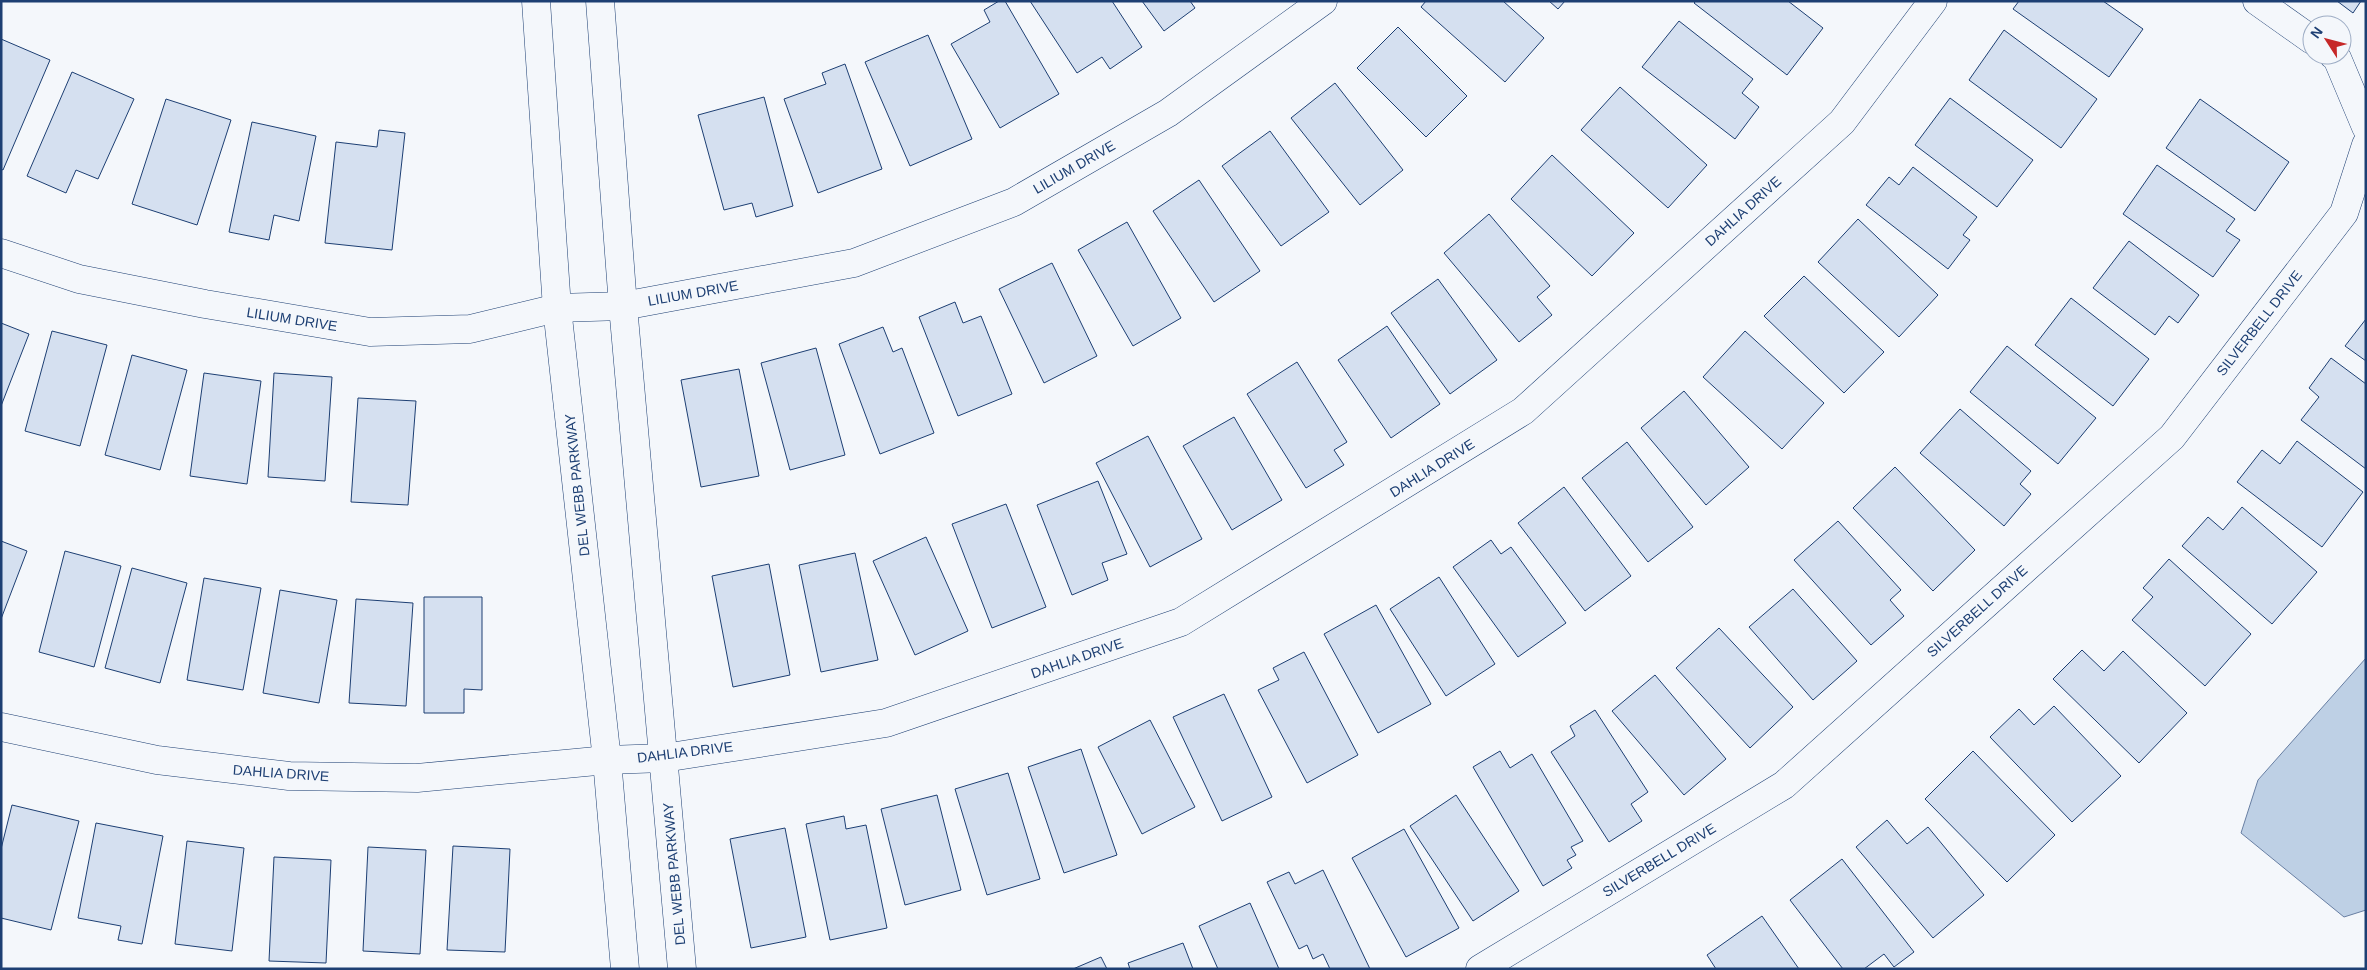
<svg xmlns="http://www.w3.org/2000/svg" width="2367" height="970" viewBox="0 0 2367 970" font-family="Arial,sans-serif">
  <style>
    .water { fill: #bed0e5; stroke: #687fa3 }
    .building { fill: #d5e0f0; stroke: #1d3f73 }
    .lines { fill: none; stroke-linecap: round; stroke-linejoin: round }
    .minor-casing { stroke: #1d3f73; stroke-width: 29 }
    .minor { stroke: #f4f7fb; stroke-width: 28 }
    .labels { text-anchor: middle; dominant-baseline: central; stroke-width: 4; stroke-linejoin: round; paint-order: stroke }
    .street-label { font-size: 14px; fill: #1d3f73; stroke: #f4f7fb }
  </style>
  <rect width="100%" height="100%" fill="#f4f7fb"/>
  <path class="water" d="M2366,658V910L2344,917L2241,833L2258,780Z"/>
  <g class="building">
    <path d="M999,1H1005L1059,94L1000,128L951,44L990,22L984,10Z"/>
    <path d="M1030,1H1112L1142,47L1110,69L1102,57L1077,73Z"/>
    <path d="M1142,1H1190L1195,8L1164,31Z"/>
    <path d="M1426,1H1503L1544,38L1505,82L1421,7Z"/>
    <path d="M1549,1H1565L1558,9Z"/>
    <path d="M1696,1H1788L1823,28L1787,75L1694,3Z"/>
    <path d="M2019,1H2103L2143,29L2109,77L2013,9Z"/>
    <path d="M2337,1H2361L2353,13Z"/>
    <path d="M1679,21L1753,79L1742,93L1759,107L1735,139L1642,67Z"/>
    <path d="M1398,27L1467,96L1426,137L1357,68Z"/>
    <path d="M2004,30L2097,99L2061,148L1969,80Z"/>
    <path d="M928,35L972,139L910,166L865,62Z"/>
    <path d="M1,39L50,60L3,170L1,169Z"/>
    <path d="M845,64L882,169L818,193L784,99L826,84L822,73Z"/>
    <path d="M72,72L134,99L98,179L76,170L66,193L27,176Z"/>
    <path d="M1335,83L1403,170L1360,205L1291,118Z"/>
    <path d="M1620,87L1707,165L1668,208L1581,130Z"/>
    <path d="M764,97L793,206L756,217L752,203L724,210L698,115Z"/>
    <path d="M1950,98L2033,160L1997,207L1915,145Z"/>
    <path d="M166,99L231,120L197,225L132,204Z"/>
    <path d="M2200,99L2289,162L2255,211L2166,148Z"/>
    <path d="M252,122L316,136L299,221L274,215L269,240L229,232Z"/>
    <path d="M379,130L405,133L392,250L325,243L336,142L377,147Z"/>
    <path d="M1270,131L1329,212L1281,246L1222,166Z"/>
    <path d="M1552,155L1634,233L1592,276L1511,199Z"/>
    <path d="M2157,165L2235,219L2226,231L2240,240L2213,277L2123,214Z"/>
    <path d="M1913,167L1977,217L1963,235L1970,240L1948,269L1866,205L1889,177L1899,185Z"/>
    <path d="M1199,180L1260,271L1214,302L1153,211Z"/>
    <path d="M1489,214L1550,286L1537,297L1552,315L1519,342L1444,253Z"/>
    <path d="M1858,219L1938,295L1899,337L1818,262Z"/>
    <path d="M1127,222L1181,318L1133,346L1078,250Z"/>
    <path d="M2129,241L2199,295L2178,323L2169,316L2155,335L2093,288Z"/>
    <path d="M1052,263L1097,356L1044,383L999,289Z"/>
    <path d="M1804,276L1884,352L1844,393L1764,316Z"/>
    <path d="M1438,279L1497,360L1450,394L1391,313Z"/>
    <path d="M2071,298L2149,359L2113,406L2035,345Z"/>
    <path d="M955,302L963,323L981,316L1012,394L958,416L919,317Z"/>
    <path d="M2366,319V361L2345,346Z"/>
    <path d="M1,323L29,334L1,406Z"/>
    <path d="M1387,326L1440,404L1391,438L1338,360Z"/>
    <path d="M883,327L893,352L902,348L934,433L880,454L839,344Z"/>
    <path d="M52,331L107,345L80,446L25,431Z"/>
    <path d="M1745,331L1824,403L1782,449L1703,377Z"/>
    <path d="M2007,346L2096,418L2058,464L1970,392Z"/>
    <path d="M816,348L845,455L790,470L761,363Z"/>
    <path d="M132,355L187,370L160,470L105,455Z"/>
    <path d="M2331,358L2366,384V469L2301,420L2319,397L2309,388Z"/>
    <path d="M1297,362L1347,442L1334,450L1344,465L1306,488L1247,394Z"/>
    <path d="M739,369L759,476L701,487L681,380Z"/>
    <path d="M204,373L261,381L247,484L190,476Z"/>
    <path d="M274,373L332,377L325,481L268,477Z"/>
    <path d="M1684,391L1749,467L1706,505L1641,428Z"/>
    <path d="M358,398L416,401L408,505L351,502Z"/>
    <path d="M1960,409L2031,471L2020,484L2031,494L2004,526L1920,453Z"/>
    <path d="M1234,417L1282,500L1232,530L1183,446Z"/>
    <path d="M1148,436L1202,539L1150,567L1096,463Z"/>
    <path d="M2297,441L2363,492L2322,547L2237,482L2262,450L2280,464Z"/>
    <path d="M1627,442L1693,527L1648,562L1582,478Z"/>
    <path d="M1895,467L1975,550L1933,591L1853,508Z"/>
    <path d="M1098,481L1127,554L1102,563L1108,580L1072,595L1037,505Z"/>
    <path d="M1564,487L1631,576L1585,611L1518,523Z"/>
    <path d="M1006,504L1046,607L992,628L952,524Z"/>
    <path d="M2242,507L2317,572L2272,624L2182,546L2208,517L2223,530Z"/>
    <path d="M1838,521L1901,590L1890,600L1904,616L1871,645L1794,560Z"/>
    <path d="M926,537L968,631L915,655L873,561Z"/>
    <path d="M1491,540L1501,554L1511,547L1566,623L1518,657L1453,567Z"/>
    <path d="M1,541L27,551L1,619Z"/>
    <path d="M65,551L121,566L94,667L39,652Z"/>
    <path d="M855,553L878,660L821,672L799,565Z"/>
    <path d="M2169,559L2251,634L2205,686L2132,620L2153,597L2143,588Z"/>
    <path d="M769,564L790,675L733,687L712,576Z"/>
    <path d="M132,568L187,583L160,683L105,668Z"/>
    <path d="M1439,577L1495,664L1446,696L1390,609Z"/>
    <path d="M204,578L261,588L243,690L187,680Z"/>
    <path d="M1793,589L1857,661L1813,700L1749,627Z"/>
    <path d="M280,590L337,600L319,703L263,693Z"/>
    <path d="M424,597H482V690L464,689V713H424Z"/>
    <path d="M356,599L413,603L406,706L349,703Z"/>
    <path d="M1376,605L1431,704L1378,733L1324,634Z"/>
    <path d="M1719,628L1793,707L1750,748L1676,668Z"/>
    <path d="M2082,650L2104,671L2123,651L2187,713L2139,763L2053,679Z"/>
    <path d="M1304,652L1358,755L1307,783L1258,690L1279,680L1273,668Z"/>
    <path d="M1655,675L1726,759L1684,795L1612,711Z"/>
    <path d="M1224,694L1272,797L1222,821L1173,717Z"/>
    <path d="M2054,706L2121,776L2072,822L1990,737L2019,709L2034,725Z"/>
    <path d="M1595,710L1648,792L1631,804L1642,821L1609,842L1551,752L1575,736L1570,726Z"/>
    <path d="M1150,720L1195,807L1142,834L1098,747Z"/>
    <path d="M1081,749L1117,855L1064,873L1028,767Z"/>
    <path d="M1500,751L1510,768L1532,754L1583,841L1571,847L1576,855L1567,860L1572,868L1543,886L1473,767Z"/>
    <path d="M1973,751L2055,835L2007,882L1925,799Z"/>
    <path d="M1008,773L1040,879L987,895L955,789Z"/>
    <path d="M937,795L961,890L905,905L881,809Z"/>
    <path d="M1456,795L1519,891L1473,921L1410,826Z"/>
    <path d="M12,805L79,821L51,930L1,918V849Z"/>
    <path d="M844,816L846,829L866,825L887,928L830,940L806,824Z"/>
    <path d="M1887,820L1907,844L1928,827L1984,895L1933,938L1856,847Z"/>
    <path d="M96,823L163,836L142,944L118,940L121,926L78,918Z"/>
    <path d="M785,828L806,937L751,948L730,839Z"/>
    <path d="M1404,829L1459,928L1406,957L1352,858Z"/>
    <path d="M187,841L244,848L232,951L175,944Z"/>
    <path d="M453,846L510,849L505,952L447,950Z"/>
    <path d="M368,847L426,850L420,954L363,951Z"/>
    <path d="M274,857L331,860L326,963L269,961Z"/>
    <path d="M1842,859L1914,952L1894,967L1884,954L1864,969H1843L1790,900Z"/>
    <path d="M1323,870L1370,969H1330L1323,954L1313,959L1307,945L1299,949L1267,882L1289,872L1295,884Z"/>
    <path d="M1250,903L1279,969H1218L1199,926Z"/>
    <path d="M1762,916L1799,969H1716L1707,955Z"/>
    <path d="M1183,943L1193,969H1130L1128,963Z"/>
    <path d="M1101,957L1107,969H1073Z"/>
  </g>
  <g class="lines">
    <defs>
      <g id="minor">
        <path d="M536,1L557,308L607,760L625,969"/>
        <path d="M600,1L623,306L682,969"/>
        <path d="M2257,1L2312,40"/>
        <path d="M2333,55L2337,58L2366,127"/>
        <path d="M1,253L79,279L205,304L370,332L470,329L557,308L623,306L854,263L1014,202L1168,113L1323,1"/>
        <path d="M1,727L157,760L289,776L417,778L607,760L664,758L886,723L1181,622L1523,411L1842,122L1933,1"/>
        <path d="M1480,969L1784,785L2172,437L2344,213L2366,145"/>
      </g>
    </defs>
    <use href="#minor" class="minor-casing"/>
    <use href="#minor" class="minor"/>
  </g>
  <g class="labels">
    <g class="street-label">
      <text transform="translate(1074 167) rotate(-30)">LILIUM DRIVE</text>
      <text transform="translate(1743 211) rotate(-42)">DAHLIA DRIVE</text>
      <text transform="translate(693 293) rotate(-10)">LILIUM DRIVE</text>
      <text transform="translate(292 319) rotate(9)">LILIUM DRIVE</text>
      <text transform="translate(2259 323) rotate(-52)">SILVERBELL DRIVE</text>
      <text transform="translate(1432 468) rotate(-32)">DAHLIA DRIVE</text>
      <text transform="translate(577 485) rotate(-96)">DEL WEBB PARKWAY</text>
      <text transform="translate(1977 611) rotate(-42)">SILVERBELL DRIVE</text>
      <text transform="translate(1077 658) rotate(-19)">DAHLIA DRIVE</text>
      <text transform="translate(685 752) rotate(-7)">DAHLIA DRIVE</text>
      <text transform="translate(281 773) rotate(4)">DAHLIA DRIVE</text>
      <text transform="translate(1659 860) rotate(-31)">SILVERBELL DRIVE</text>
      <text transform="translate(674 874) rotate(-95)">DEL WEBB PARKWAY</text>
    </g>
  </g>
  <rect width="2367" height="970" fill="none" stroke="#1d3f73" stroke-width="5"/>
  <g transform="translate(2327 40) rotate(306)"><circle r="24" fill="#f4f7fb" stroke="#9eadc5"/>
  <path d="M0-4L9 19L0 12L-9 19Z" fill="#c62828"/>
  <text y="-8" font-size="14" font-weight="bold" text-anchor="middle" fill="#1d3f73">N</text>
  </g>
</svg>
